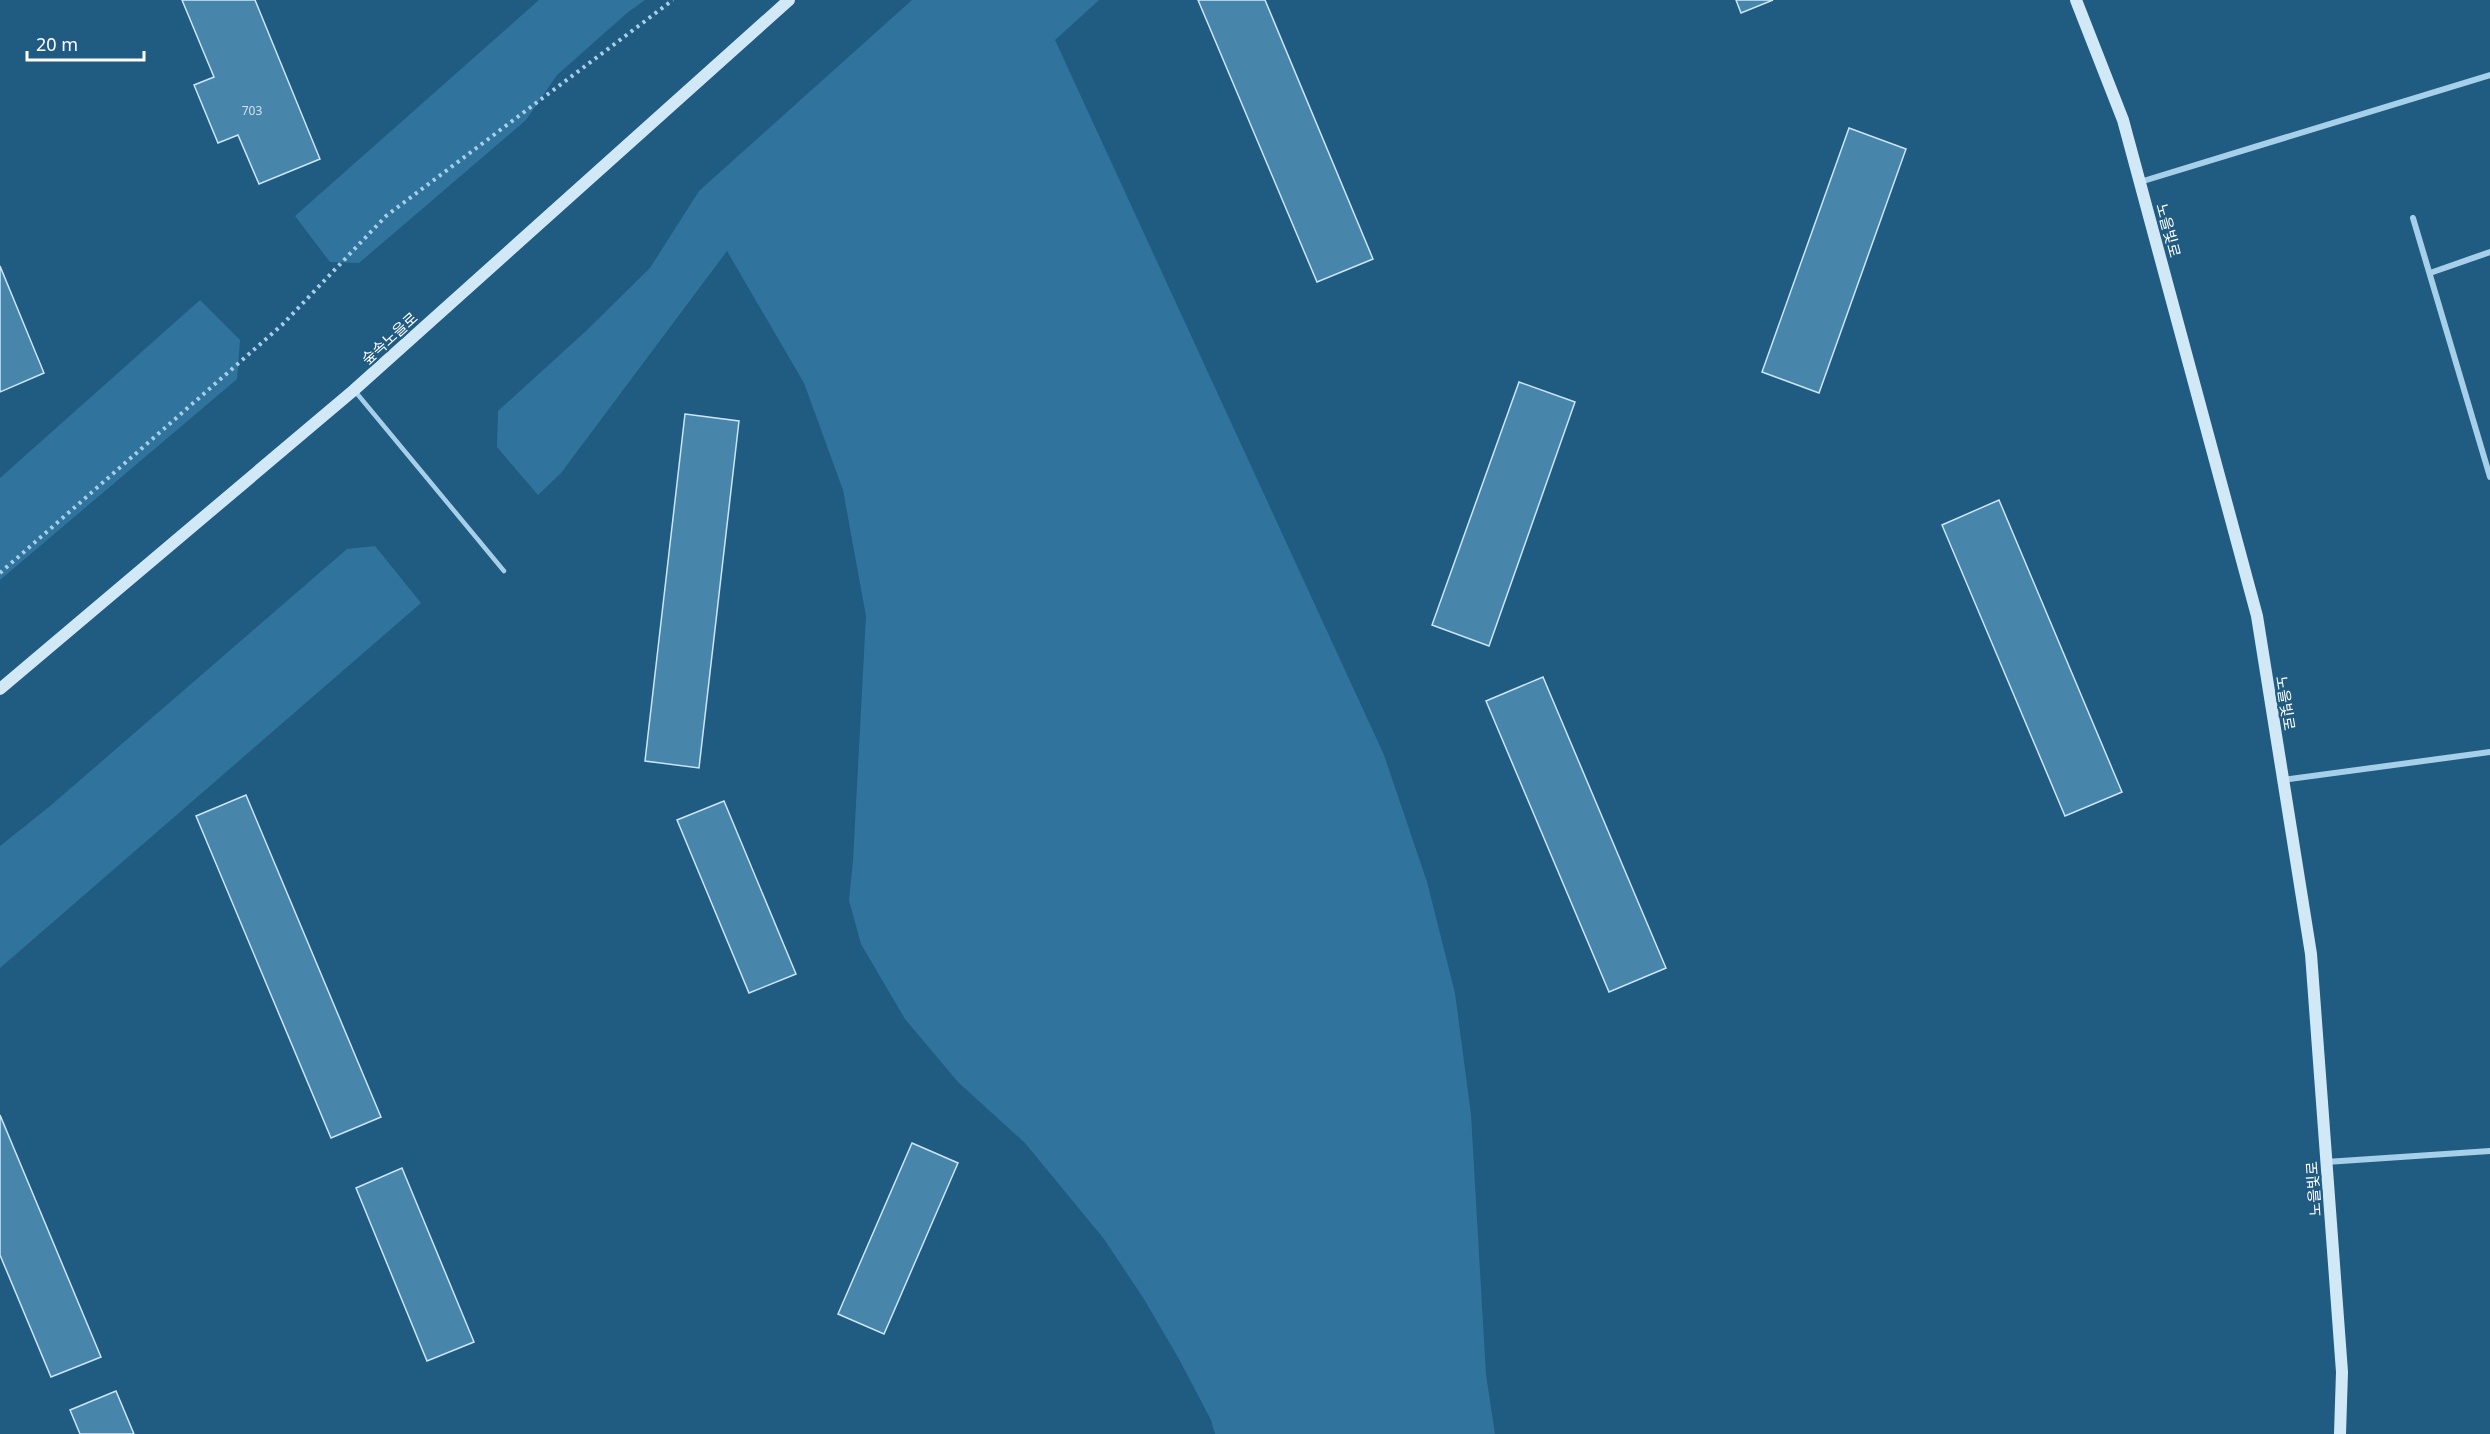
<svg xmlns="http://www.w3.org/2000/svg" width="2490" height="1434" viewBox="0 0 2490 1434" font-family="'Noto Sans','Noto Sans KR',sans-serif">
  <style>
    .green { fill: #30749e }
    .building { fill: #4885ab; stroke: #cae6f7; stroke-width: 1.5 }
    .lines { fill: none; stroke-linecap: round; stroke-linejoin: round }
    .path { stroke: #a6cfe9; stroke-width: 4; stroke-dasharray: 3 4.5; stroke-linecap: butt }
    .lane { stroke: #a6cfe9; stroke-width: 4.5 }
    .street { stroke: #a6cfe9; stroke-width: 6 }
    .secondary { stroke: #d1e8f7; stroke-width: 12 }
    .labels { text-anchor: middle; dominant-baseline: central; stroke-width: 4.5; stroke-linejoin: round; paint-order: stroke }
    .number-label { font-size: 12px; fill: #d1e0ea }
    .street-label { font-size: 15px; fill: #fff; stroke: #205b82 }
  </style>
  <rect width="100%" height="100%" fill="#205b82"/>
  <g class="green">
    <path d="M539,0H645L627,13L557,75L526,120L359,263L330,262L295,216Z"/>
    <path d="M912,0H1099L1055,40L1384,755L1427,882L1455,993L1471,1115L1486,1375L1495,1434H1215L1211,1420L1179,1359L1144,1299L1104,1239L1025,1143L958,1082L905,1019L861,944L849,900L853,861L866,616L843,490L804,383L727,251L561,473L538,495L497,447L498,411L586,331L650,268L699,191Z"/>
    <path d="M200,300L240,340L237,379L0,580V478Z"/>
    <path d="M375,546L421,603L0,968V846L49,807L347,549Z"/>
  </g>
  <g class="building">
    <path d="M182,0H255L320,159L259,184L238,135L218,143L194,85L214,77Z"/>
    <path d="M1198,0H1265L1373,259L1317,282Z"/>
    <path d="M1736,0H1773L1741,13Z"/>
    <path d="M1849,128L1906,149L1819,393L1762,372Z"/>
    <path d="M0,266L44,373L0,392Z"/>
    <path d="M1519,382L1575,402L1489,646L1432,625Z"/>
    <path d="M685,414L739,421L699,768L645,761Z"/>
    <path d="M1999,500L2122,792L2065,816L1942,525Z"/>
    <path d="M1543,677L1666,968L1609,992L1486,701Z"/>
    <path d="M246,795L381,1117L331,1138L196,816Z"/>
    <path d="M724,801L796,974L749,993L677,820Z"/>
    <path d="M0,1115L101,1357L51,1377L0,1255Z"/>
    <path d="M912,1143L958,1163L884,1334L838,1314Z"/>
    <path d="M402,1168L474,1342L427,1361L356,1188Z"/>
    <path d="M116,1391L134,1434H80L70,1410Z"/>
  </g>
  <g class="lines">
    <path class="path" d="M0,573L282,325L386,216L673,0"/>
    <path class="lane" d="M354,390L504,571"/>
    <g class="street">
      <path d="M2140,182L2490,75"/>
      <path d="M2413,218L2490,477"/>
      <path d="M2430,273L2490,252"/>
      <path d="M2283,780L2490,752"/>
      <path d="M2326,1162L2490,1151"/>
    </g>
    <g class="secondary">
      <path d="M2076,0L2123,120L2257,616L2311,954L2342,1372L2340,1434"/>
      <path d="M0,689L354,390L789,0"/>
    </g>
  </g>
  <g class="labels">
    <g class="number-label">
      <text x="252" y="110">703</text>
    </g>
    <g class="street-label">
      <text transform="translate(2169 230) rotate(75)">노을빛로</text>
      <text transform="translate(389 338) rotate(-42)">숲속노을로</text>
      <text transform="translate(2286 703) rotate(81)">노을빛로</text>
      <text transform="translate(2313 1189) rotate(-94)">노을빛로</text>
    </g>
  </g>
  <path d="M27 51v9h117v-9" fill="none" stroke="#ffffff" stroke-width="3"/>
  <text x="36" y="51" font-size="18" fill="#ffffff" stroke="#205b82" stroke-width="4.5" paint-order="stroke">20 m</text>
</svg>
